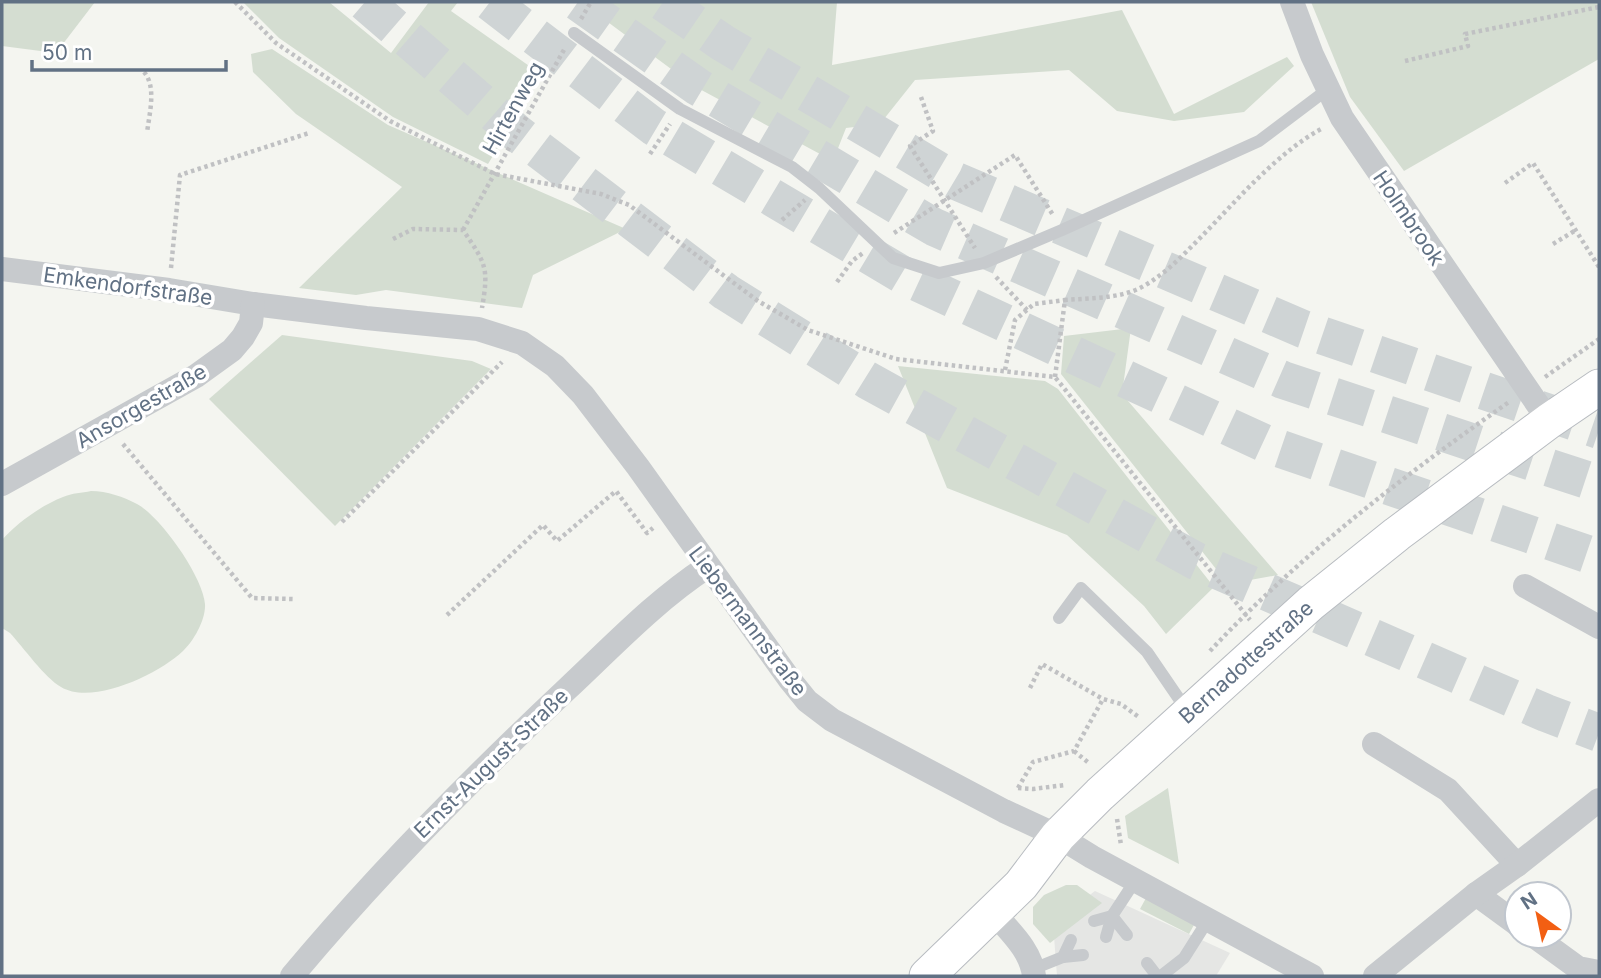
<svg xmlns="http://www.w3.org/2000/svg" width="1601" height="978" viewBox="0 0 1601 978" font-family="Inter,sans-serif">
  <style>
    .built { fill: #e5e6e4 }
    .green { fill: #d4ddd1 }
    .lines { fill: none; stroke-linecap: round; stroke-linejoin: round }
    .highway-tunnel { stroke: #cfd4d5; stroke-width: 38; stroke-dasharray: 38 19; stroke-linecap: butt }
    .secondary-casing { stroke: #b8bcc1; stroke-width: 37 }
    .path { stroke: #c0c1c3; stroke-width: 4.5; stroke-dasharray: 3.5 3.5; stroke-linecap: butt }
    .lane { stroke: #c7cacd; stroke-width: 12 }
    .street { stroke: #c7cacd; stroke-width: 24 }
    .secondary { stroke: #fff; stroke-width: 35 }
    .labels { text-anchor: middle; dominant-baseline: central; stroke-width: 7; stroke-linejoin: round; paint-order: stroke }
    .street-label { font-size: 21px; fill: #617184; stroke: #fff }
  </style>
  <rect width="100%" height="100%" fill="#f4f5f0"/>
  <path class="built" d="M1095,891L1230,953L1216,976H1057L1053,923Z"/>
  <g class="green">
    <path d="M2,2H95L56,53L2,46Z"/>
    <path d="M243,2H329L391,53L429,2H458L451,11L542,75L488,164L393,117L279,38Z"/>
    <path d="M603,2H837L832,65L1122,10L1174,114L1287,57L1294,66L1244,112L1174,121L1117,111L1069,70L915,80L880,124L846,128L833,161L694,86L597,14Z"/>
    <path d="M1311,2H1599V59L1404,171L1350,97Z"/>
    <path d="M272,49L388,125L626,229L533,275L522,308L386,290L356,295L299,288L402,187L296,114L253,72L251,54Z"/>
    <path d="M1131,328L1122,394L1278,575L1228,584L1061,374L1064,336Z"/>
    <path d="M282,335L472,361L491,369L335,526L209,399Z"/>
    <path d="M898,366L1045,381L1058,389L1214,587L1166,634L1144,606L1067,535L947,488Z"/>
    <path d="M91,491C107,491 124,497 137,504C161,517 203,577 205,604C206,619 194,641 183,651C159,674 92,706 61,687C45,678 23,647 10,633L2,628V540C17,523 42,505 63,497C72,493 82,493 91,491Z"/>
    <path d="M1168,788L1179,864L1128,838L1125,816Z"/>
    <path d="M1066,885H1077L1102,903L1050,943L1033,924V907L1044,895Z"/>
    <path d="M1146,898L1195,923L1189,934L1140,909Z"/>
  </g>
  <g class="lines">
    <g class="highway-tunnel">
      <path d="M365,2L518,134L726,292L867,380L1196,561L1546,713L1599,733"/>
      <path d="M490,2L654,127L906,277L1266,444L1599,558"/>
      <path d="M578,2L698,87L934,227L1283,380L1599,484"/>
      <path d="M663,2L723,43L956,181L1303,329L1599,430"/>
    </g>
    <defs>
      <path id="secondary" d="M927,976L1021,885L1058,836L1100,794L1311,603L1397,534L1549,421L1599,387"/>
    </defs>
    <use href="#secondary" class="secondary-casing"/>
    <g class="path">
      <path d="M235,2L276,43L390,121L495,174L601,194L629,205L758,301L808,330L896,359L1055,377L1250,620"/>
      <path d="M581,19L591,2"/>
      <path d="M1405,61L1468,46L1465,34L1599,7"/>
      <path d="M144,72C157,87 149,115 147,133"/>
      <path d="M921,97L933,131L910,146L975,248"/>
      <path d="M650,154L670,124"/>
      <path d="M1505,183L1533,163L1599,267"/>
      <path d="M782,220L805,200"/>
      <path d="M463,230L565,48"/>
      <path d="M894,233L1015,155L1053,215"/>
      <path d="M393,239L413,229L463,230C486,264 489,267 482,308"/>
      <path d="M1553,244L1576,230"/>
      <path d="M171,268L180,175L309,133"/>
      <path d="M996,277L1027,310"/>
      <path d="M837,282L852,261L863,253"/>
      <path d="M1005,370L1015,320L1034,304L1065,300"/>
      <path d="M1055,377L1065,300C1090,298 1117,299 1140,288C1165,275 1183,255 1202,236C1237,200 1279,151 1323,128"/>
      <path d="M1545,377L1599,339"/>
      <path d="M123,444L252,598L294,599"/>
      <path d="M342,522L502,362"/>
      <path d="M447,615L543,525L557,541L616,491L647,533L653,528"/>
      <path d="M1210,651C1299,556 1403,476 1509,402"/>
      <path d="M1030,688L1042,664L1103,699L1121,704L1140,718"/>
      <path d="M1074,751L1090,764"/>
      <path d="M1018,788L1033,789L1065,785"/>
      <path d="M1018,788L1033,762L1074,751L1103,699"/>
      <path d="M1117,819L1121,845"/>
    </g>
    <g class="lane">
      <path d="M574,33L680,109L792,167L819,188L893,258L939,273L984,263L1062,230L1259,141L1328,89"/>
      <path d="M1059,618L1081,588L1147,652L1188,712"/>
      <path d="M1094,921L1112,916L1127,935"/>
      <path d="M1106,937L1112,916L1135,881"/>
      <path d="M1063,957L1083,955"/>
      <path d="M1147,963L1157,976"/>
      <path d="M1033,969L1063,957L1071,940"/>
      <path d="M1161,976L1184,958L1208,920"/>
    </g>
    <g class="street">
      <path d="M1292,2L1312,55L1342,118L1549,421"/>
      <path d="M2,269L169,290L253,304L366,318L478,329L522,343L555,366L583,395L638,467L790,680L807,701L832,720L1004,811L1058,836L1092,857L1312,976"/>
      <path d="M2,484L196,376L232,350L243,337L251,323L253,304"/>
      <path d="M1525,586L1599,627"/>
      <path d="M1374,744L1448,790L1517,865"/>
      <path d="M1476,894L1517,924"/>
      <path d="M994,913C1010,932 1031,950 1034,976"/>
      <path d="M1534,936L1578,968L1599,972"/>
      <path d="M292,976C378,873 469,781 567,689C612,647 655,601 707,567"/>
      <path d="M1375,976L1476,894L1517,865L1599,800"/>
    </g>
    <use href="#secondary" class="secondary"/>
  </g>
  <g class="labels">
    <g class="street-label">
      <text transform="translate(513 108) rotate(-61)">Hirtenweg</text>
      <text transform="translate(1409 218) rotate(56)">Holmbrook</text>
      <text transform="translate(128 286) rotate(8)">Emkendorfstraße</text>
      <text transform="translate(141 406) rotate(-30)">Ansorgestraße</text>
      <text transform="translate(748 621) rotate(53)">Liebermannstraße</text>
      <text transform="translate(1246 662) rotate(-42)">Bernadottestraße</text>
      <text transform="translate(491 763) rotate(-44)">Ernst-August-Straße</text>
    </g>
  </g>
  <rect width="1601" height="978" fill="none" stroke="#617184" stroke-width="7"/>
  <g transform="translate(1538 915) rotate(327)"><circle r="33" fill="#ffffff" stroke="#c0c6ce" stroke-width="2"/>
  <path d="M0-5L12 26L0 18L-12 26Z" fill="#f25f13"/>
  <text y="-10" font-size="19" font-weight="bold" text-anchor="middle" fill="#617184">N</text>
  </g>
  <path d="M32 60v10h194v-10" fill="none" stroke="#617184" stroke-width="3.5"/>
  <text x="42" y="60" font-size="21" fill="#617184" stroke="#ffffff" stroke-width="5" paint-order="stroke">50 m</text>
</svg>
